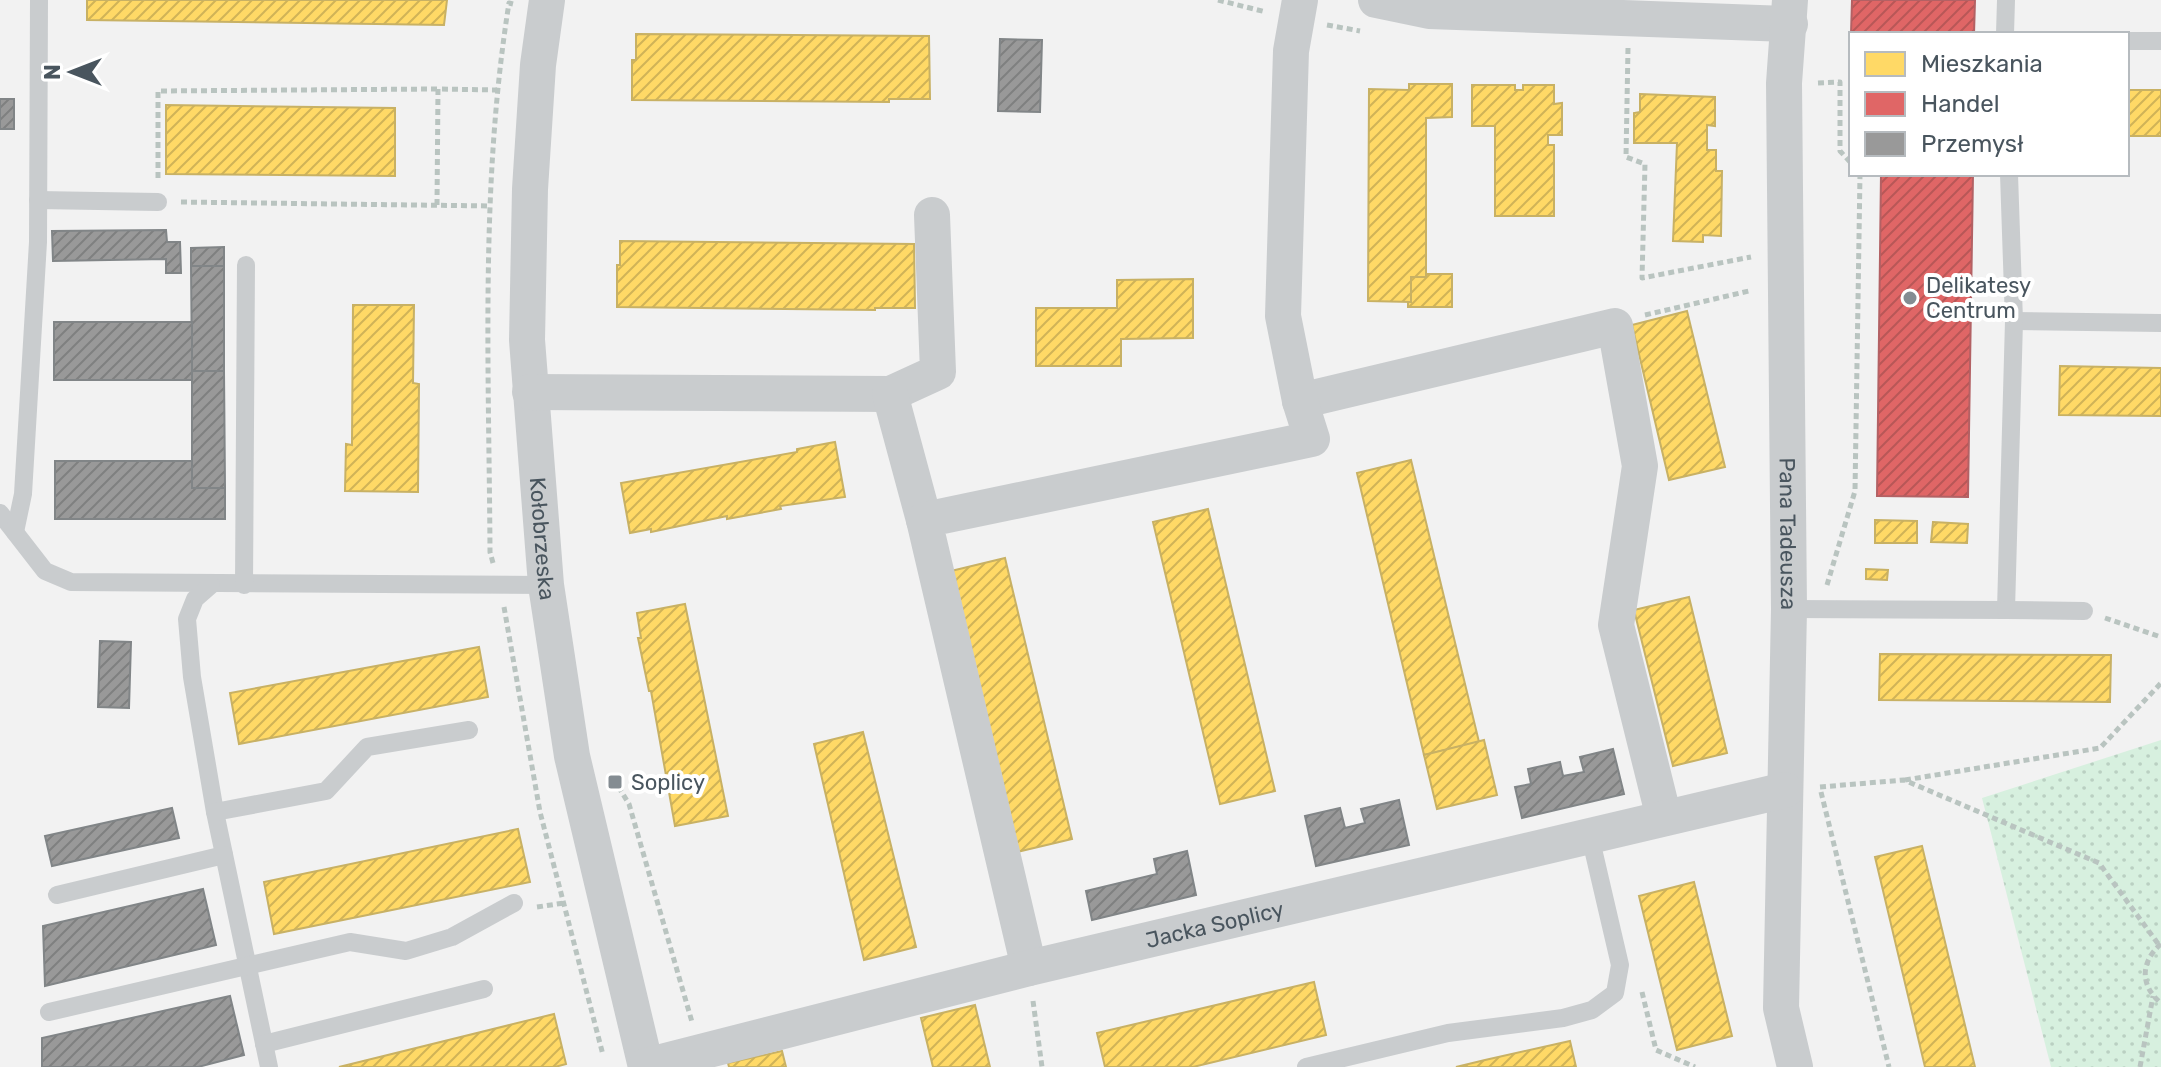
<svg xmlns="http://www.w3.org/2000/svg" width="2161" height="1067" viewBox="0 0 2161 1067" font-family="Rubik,sans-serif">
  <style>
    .park { fill: url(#park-dots) }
    .homes { fill: url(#homes-hatch); stroke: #c8b164; stroke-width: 2 }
    .shops { fill: url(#shops-hatch); stroke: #b36164; stroke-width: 2 }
    .industry { fill: url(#industry-hatch); stroke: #818587; stroke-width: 2 }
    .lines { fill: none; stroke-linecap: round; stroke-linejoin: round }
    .path { stroke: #b9c4c0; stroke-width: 5; stroke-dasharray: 6 4; stroke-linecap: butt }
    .service { stroke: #c9ccce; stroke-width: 18 }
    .minor { stroke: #c9ccce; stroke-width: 36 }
    .poi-dot { fill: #848c92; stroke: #fff; stroke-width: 3 }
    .labels { text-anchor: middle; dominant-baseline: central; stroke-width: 8; stroke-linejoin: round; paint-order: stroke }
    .poi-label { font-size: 22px; fill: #49555e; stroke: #fff; text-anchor: start }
    .street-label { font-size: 22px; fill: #49555e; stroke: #fff }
  </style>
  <defs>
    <pattern id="park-dots" width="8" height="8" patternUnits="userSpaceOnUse" patternTransform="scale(2)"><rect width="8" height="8" fill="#d7f0df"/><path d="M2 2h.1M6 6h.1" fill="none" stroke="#bad0c2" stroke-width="1.8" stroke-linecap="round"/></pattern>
    <pattern id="homes-hatch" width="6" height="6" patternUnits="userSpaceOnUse" patternTransform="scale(2)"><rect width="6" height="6" fill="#ffd966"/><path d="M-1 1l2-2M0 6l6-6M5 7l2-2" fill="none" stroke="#d0b357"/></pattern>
    <pattern id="shops-hatch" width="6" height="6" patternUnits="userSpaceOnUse" patternTransform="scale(2)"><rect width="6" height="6" fill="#e06666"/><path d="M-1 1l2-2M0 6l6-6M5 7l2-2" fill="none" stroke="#b85757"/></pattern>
    <pattern id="industry-hatch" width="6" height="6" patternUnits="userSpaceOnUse" patternTransform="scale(2)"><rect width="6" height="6" fill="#999"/><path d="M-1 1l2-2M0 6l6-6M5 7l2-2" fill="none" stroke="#7f8080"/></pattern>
  </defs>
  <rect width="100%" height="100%" fill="#f2f2f2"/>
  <path class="park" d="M2161,740V1067H2051L1982,798Z"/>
  <g class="homes">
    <path d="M87,0H447L444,25L87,20Z"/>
    <path d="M636,34L929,36L930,99H889V102L632,100V60H636Z"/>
    <path d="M1409,84H1452V117L1426,118V277H1411V302L1368,301L1369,89L1409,90Z"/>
    <path d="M1472,85H1515V90H1523V85H1554V104L1562,103V135H1548V145H1554V216H1495V126H1472Z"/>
    <rect x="2127" y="90" width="34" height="46"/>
    <path d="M1640,94L1715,97V126L1707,125V150H1716V171H1722L1721,236L1703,235V242L1673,241L1677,143H1634V113L1640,112Z"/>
    <path d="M166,105L395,108V176L166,174Z"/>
    <path d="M620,241L914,244L915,308H875V310L617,307V265H620Z"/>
    <path d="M1426,274H1452V307H1408V302H1411V277H1426Z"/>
    <path d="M1193,279V338L1121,339V366H1036V308H1117V280Z"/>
    <path d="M353,305H414L413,383L419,384L418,492L345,491L346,444L352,445Z"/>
    <path d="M1687,311L1725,467L1669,480L1632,325Z"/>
    <path d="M2060,366L2161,368V416L2059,415Z"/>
    <path d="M835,442L845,497L780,506L781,509L727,519V516L651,532V529L630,533L621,483L797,452V449Z"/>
    <path d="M1411,460L1479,742L1424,755L1357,473Z"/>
    <path d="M1208,509L1275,791L1220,804L1153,522Z"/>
    <path d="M1875,520L1917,521V543H1875Z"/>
    <path d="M1933,522L1968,524L1967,543L1931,542Z"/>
    <path d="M1005,558L1072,839L1017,852L951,571Z"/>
    <path d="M1866,569L1888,570L1887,580L1866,579Z"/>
    <path d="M1689,597L1727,753L1673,766L1634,610Z"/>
    <path d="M685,604L728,816L675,826L651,691H649L638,638H641L637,613Z"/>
    <path d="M479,647L488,697L239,744L230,693Z"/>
    <path d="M1880,654L2111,655L2110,702L1879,700Z"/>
    <path d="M863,732L916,947L864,960L814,744Z"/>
    <path d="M1484,740L1497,795L1437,809L1424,755Z"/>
    <path d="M518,829L530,882L274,934L264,882Z"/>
    <path d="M1922,846L1975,1067H1925L1875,857Z"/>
    <path d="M1694,882L1732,1036L1677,1050L1639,896Z"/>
    <path d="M1314,982L1326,1035L1193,1067H1105L1097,1033Z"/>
    <path d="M975,1005L990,1067H933L921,1018Z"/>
    <path d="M554,1014L566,1064L555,1067H339Z"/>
    <path d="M1570,1041L1576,1067H1456L1485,1060Z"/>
    <path d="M782,1051L786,1067H729L728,1063Z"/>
  </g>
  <g class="shops">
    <path d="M1852,0H1975L1974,34H1851Z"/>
    <path d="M1881,174H1973L1968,497L1877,496Z"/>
  </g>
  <g class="industry">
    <path d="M1000,39L1042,40L1040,112L998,111Z"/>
    <rect x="0" y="99" width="14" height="30"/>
    <path d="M166,230L167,242H180L181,273H166V259L53,261L52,231Z"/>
    <path d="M224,247V266H191V248Z"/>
    <path d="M191,266H224V371H192Z"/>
    <rect x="54" y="322" width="138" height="58"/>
    <path d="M192,371H224L225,488H192Z"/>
    <path d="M55,461H192V488H225V519H55Z"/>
    <path d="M100,641L131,642L129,708L98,707Z"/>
    <path d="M1613,749L1624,794L1522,818L1515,787L1531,784L1528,769L1560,762L1563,776L1584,772L1580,757Z"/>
    <path d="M1399,800L1409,845L1316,866L1305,816L1340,808L1345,828L1365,823L1361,809Z"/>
    <path d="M172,808L179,838L52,866L45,836Z"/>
    <path d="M1187,851L1196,895L1092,920L1086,891L1157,874L1154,859Z"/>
    <path d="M203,889L216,945L45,986L43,926Z"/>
    <path d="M230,996L244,1055L198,1067H42V1038Z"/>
  </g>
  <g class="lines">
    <g class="path">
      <path d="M1218,0L1266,12"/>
      <path d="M1327,25L1360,31"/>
      <path d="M1628,48L1626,157L1645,164L1642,278L1751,257"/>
      <path d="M1818,83L1840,82V151L1851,163"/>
      <path d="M158,178V91L438,89"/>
      <path d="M181,202L491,206"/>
      <path d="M437,205L438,89L497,90"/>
      <path d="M1645,315L1749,291"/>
      <path d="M493,563L490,552C489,369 480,184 509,3L513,4"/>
      <path d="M1827,585L1855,491L1860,174"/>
      <path d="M504,607L540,812L603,1055"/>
      <path d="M2105,618L2161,637"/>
      <path d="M613,778L629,804L692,1022"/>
      <path d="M1905,780L2100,748L2161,683"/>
      <path d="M1820,787L1904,780L2099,863L2159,945"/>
      <path d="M1821,792L1889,1067"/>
      <path d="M537,907L564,903"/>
      <path d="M2161,944C2140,962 2140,986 2161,1003"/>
      <path d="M1642,992L1656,1050L1695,1067"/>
      <path d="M1033,1001L1042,1067"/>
      <path d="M2140,1067L2153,996"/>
    </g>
    <g class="service">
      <path d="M2005,34L2006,0"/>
      <path d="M2127,41H2161"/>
      <path d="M38,200L158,202"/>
      <path d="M2014,321L2161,323"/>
      <path d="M0,513L45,571L71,582L546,585"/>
      <path d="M15,532L23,494L38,242L39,0"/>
      <path d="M211,585L195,599L187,619L192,677L215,812L269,1067"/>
      <path d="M244,585L246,265"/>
      <path d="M1789,609L2006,610L2014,321L2009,174"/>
      <path d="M2006,610L2084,611"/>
      <path d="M215,812L326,791L367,747L469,730"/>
      <path d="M57,895L224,855"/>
      <path d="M49,1012L350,942L406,951L452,937L514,903"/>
      <path d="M264,1044L484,989"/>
      <path d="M1306,1067L1448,1033L1563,1018L1592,1010L1615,993L1620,965L1590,836"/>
    </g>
    <g class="minor">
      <path id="s1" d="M547,0L538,65L530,189L527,340L546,585L572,756L646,1067"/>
      <path d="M1376,0L1429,11L1790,24"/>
      <path id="s2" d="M1790,0L1784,83L1789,609L1781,1008L1795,1067"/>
      <path d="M530,392L890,394L938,372L932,215"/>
      <path d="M890,394L924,520"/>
      <path d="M1300,401L1615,326L1640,466L1616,625L1664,818"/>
      <path d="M1029,968L924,520L1312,439L1300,401L1283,316L1291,51L1300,0"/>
      <path id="s3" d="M646,1066L1029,968L1785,790"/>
    </g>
  </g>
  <g class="poi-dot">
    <circle cx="1910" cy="298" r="8"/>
    <rect x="607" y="774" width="16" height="16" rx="4"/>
  </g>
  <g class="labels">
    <g class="poi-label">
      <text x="1926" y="285">Delikatesy<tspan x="1926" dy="25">Centrum</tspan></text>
      <text x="631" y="782">Soplicy</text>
    </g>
    <g class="street-label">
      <text stroke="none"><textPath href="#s2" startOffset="534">Pana Tadeusza</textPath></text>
      <text stroke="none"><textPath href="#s1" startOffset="540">Kołobrzeska</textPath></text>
      <text stroke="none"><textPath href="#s3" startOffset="586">Jacka Soplicy</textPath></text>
    </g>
  </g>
  <rect x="1849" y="32" width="280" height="144" fill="#ffffff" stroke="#b6bbbf" stroke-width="2"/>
  <rect x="1865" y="52" width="40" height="24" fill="#ffd966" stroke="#b6bbbf" stroke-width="2"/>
  <text x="1921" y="72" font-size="24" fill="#49555e">Mieszkania</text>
  <rect x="1865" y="92" width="40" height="24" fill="#e06666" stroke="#b6bbbf" stroke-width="2"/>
  <text x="1921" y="112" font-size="24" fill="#49555e">Handel</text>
  <rect x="1865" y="132" width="40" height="24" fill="#999999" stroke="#b6bbbf" stroke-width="2"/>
  <text x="1921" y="152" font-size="24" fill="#49555e">Przemysł</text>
  <g transform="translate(72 72) rotate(270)" stroke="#ffffff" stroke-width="6" paint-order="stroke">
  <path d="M0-6L14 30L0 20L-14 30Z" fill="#49555e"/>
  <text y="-12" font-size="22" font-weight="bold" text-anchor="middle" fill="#49555e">N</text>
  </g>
</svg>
